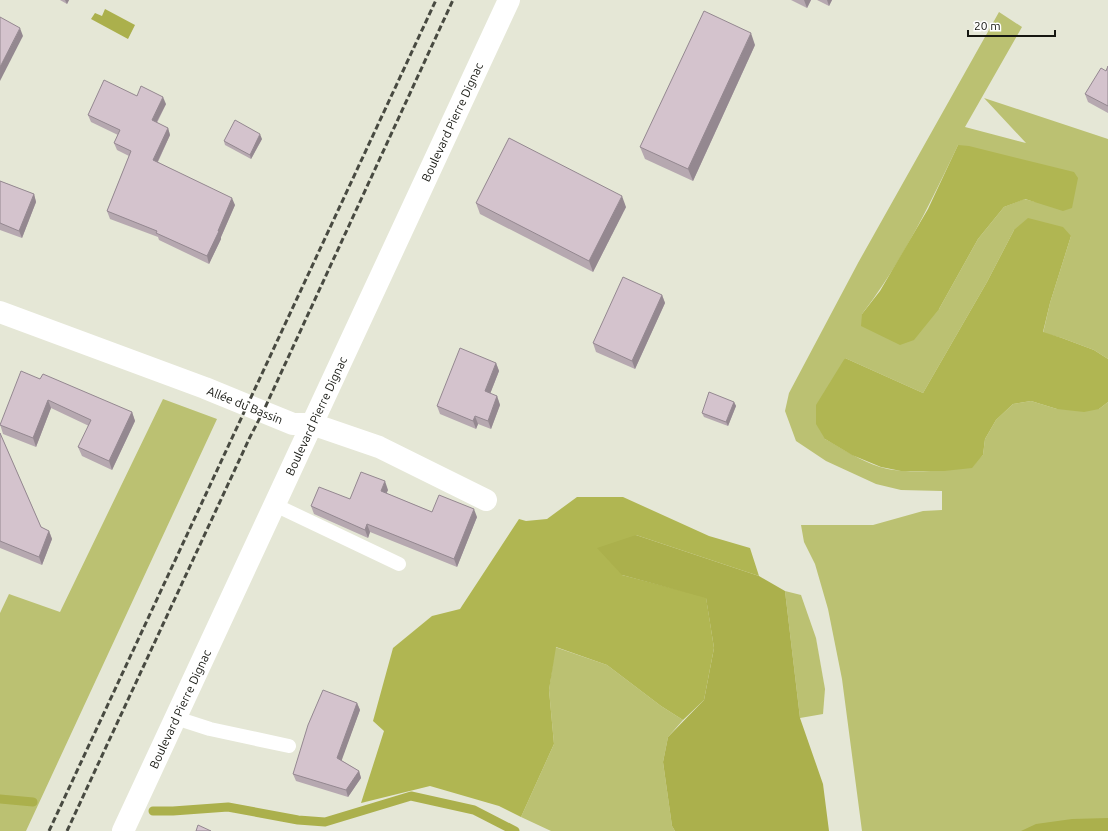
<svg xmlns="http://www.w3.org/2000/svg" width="1108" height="831" viewBox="0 0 1108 831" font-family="Ubuntu,sans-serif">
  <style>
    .green { fill: #bbc172; fill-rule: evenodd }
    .forest { fill: #b0b652 }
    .water { fill: #abb04c }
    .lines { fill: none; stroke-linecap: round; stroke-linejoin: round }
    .stream { stroke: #abb04c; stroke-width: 9 }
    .service { stroke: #fff; stroke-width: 14 }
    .minor { stroke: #fff; stroke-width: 22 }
    .rail { stroke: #484a41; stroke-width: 3; stroke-dasharray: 6 3; stroke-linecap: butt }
    .wall { fill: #b6a8b0 }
    .shaded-wall { fill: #948890 }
    .building { fill: #d4c3cd; stroke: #948890 }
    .labels { text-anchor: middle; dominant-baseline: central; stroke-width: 3.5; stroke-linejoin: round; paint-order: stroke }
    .street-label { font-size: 12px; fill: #161711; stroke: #fff }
  </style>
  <rect width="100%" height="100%" fill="#e5e7d6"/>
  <g class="green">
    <path d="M999,12L1022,27L965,127L1026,143L984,98L1108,139V359L1094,350L1062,338L1043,333L1050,303L1071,236L1014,230L987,282L923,393L845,358L825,439C843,449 861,461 880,467C904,475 947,470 972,467L983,455L985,439L996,420L1013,404L1031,401L1057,409H1099L1108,402V831H862L842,679L828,609L815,564L804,542L801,525H873L923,511L942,510V491L901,490L876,484L826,461L796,441L785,411L789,393L858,263ZM958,145L1036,202L1024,199L1004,207L978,239L939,309L862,314C902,262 930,204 958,145Z"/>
    <path d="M163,399L217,419L26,831H0V613L9,594L60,612Z"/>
    <path d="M785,591L801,595L816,638L825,689L823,714L800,718Z"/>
    <path d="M555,647L607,665L661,706L683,720L668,737L663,762L672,826L675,831H551L521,817L554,744L549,690Z"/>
  </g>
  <g class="forest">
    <path d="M958,145L969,146L1074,172L1078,178L1072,208L1063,211L1025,199L1004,207L978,239L939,309L914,340L900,345L861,326L862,314L880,291L928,209Z"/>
    <path d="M1028,218L1063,227L1071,236L1050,303L1043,332L1062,338L1094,350L1108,359V402L1099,409L1084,412L1057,409L1031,401L1013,404L996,420L985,439L983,455L972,468L944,471H901L881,467L852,455L825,439L816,424V405L845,358L923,393L987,282L1014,230Z"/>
    <path d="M577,497H623L709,536L750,548L759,576L636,535L622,575L706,597L714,648L704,700L683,720L661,706L607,665L556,647L549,690L554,744L521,817L499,806L430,786L361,803L384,731L373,721L393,648L432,616L460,609L519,519L526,521L547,519Z"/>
  </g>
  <g class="water">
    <path d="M105,9L135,25L128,39L91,19L95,13L102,16Z"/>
    <path d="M636,535L759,576L785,591L800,718L823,784L829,831H675L672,826L663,762L668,737L704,700L714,648L706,598L622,575L597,548Z"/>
    <path d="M1108,818V831H1021L1036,824L1072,819Z"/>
  </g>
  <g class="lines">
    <g class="stream">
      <path d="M0,799L33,802"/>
      <path d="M153,811H173L228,807L298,820L325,822L411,796L474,810L515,831"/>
    </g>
    <g class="service">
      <path d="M275,505L399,564"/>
      <path d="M176,718L210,729L289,746"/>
    </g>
    <g class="minor">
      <path d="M0,312L205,388L293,424H312L379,447L486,500"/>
      <path d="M123,831L509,0"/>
    </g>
    <g class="rail">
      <path d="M49,831L436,0"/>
      <path d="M67,831L250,437L263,412L453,0"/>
    </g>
  </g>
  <g class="wall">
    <path d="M60,0H69L67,4Z"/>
    <path d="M791,0H811L807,8Z"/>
    <path d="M817,0H832L829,6Z"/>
    <path d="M755,45L693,181L645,159L640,147Z"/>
    <path d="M1108,66V113L1088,102L1085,94L1106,71Z"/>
    <path d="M166,104L157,123L168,128L170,135L158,162L235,205L221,237V239L209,264L159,240L158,237L110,219L107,211L129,156L117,150L114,143L118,135L91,122L88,115Z"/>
    <path d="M262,139L251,159L225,145L224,141Z"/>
    <path d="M0,181L34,194L36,202L22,238L0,230Z"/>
    <path d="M476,203L626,207L593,272L480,214Z"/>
    <path d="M662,295L665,303L635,369L596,352L593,343Z"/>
    <path d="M496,363L499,371L490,394L497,396L500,405L491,429L478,424L476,429L440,414L437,406Z"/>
    <path d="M40,379L132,412L135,421L112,470L82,456L78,447L89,426L51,408L36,447L3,434L0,424Z"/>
    <path d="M734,402L736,406L728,426L704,417L702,413Z"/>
    <path d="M0,433L41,527L49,531L52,539L42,565L0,548Z"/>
    <path d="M388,490L386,493L432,512L477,517L457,567L370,532L368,538L314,514L311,506L350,499Z"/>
    <path d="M357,703L360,710L341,760L359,771L361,778L348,797L296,781L293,774Z"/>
  </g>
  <g class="shaded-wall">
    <path d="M65,0H69L67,4Z"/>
    <path d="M804,0H811L807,8Z"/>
    <path d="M827,0H832L829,6Z"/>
    <path d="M20,28L23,36L0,81V67Z"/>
    <path d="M751,33L755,45L693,181L688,169Z"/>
    <path d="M163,97L166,104L154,127L152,120Z"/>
    <path d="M168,128L170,135L155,167L153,160Z"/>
    <path d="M260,134L262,139L251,159L250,155Z"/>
    <path d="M34,194L36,202L22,238L19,231Z"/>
    <path d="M622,196L626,207L593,272L589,261Z"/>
    <path d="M232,198L235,205L221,237V239L209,264L207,256Z"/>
    <path d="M662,295L665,303L635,369L632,361Z"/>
    <path d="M496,363L499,371L488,399L485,391Z"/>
    <path d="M497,396L500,405L491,429L488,421Z"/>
    <path d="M48,400L51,408L36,447L33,438Z"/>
    <path d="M734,402L736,406L728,426L726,422Z"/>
    <path d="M132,412L135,421L112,470L109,461Z"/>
    <path d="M475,416L478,424L476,429L473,421Z"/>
    <path d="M385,481L388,490L384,499L381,491Z"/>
    <path d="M474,509L477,517L457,567L454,559Z"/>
    <path d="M367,524L370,532L368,538L365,530Z"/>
    <path d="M49,531L52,539L42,565L39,557Z"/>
    <path d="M357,703L360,710L340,765L337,758Z"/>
    <path d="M359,771L361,778L348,797L346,790Z"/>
  </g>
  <g class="building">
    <path d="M704,11L751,33L688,169L640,147Z"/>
    <path d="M0,17L20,28L0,67Z"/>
    <path d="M1108,66V106L1085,94L1101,68L1106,71Z"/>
    <path d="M104,80L137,96L141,86L163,97L152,120L168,128L153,160L232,198L218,231H219L207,256L156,233L157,231L107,211L131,151L114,143L120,130L88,115Z"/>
    <path d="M235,120L260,134L250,155L224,141Z"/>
    <path d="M509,138L622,196L589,261L476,203Z"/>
    <path d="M0,181L34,194L19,231L0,223Z"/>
    <path d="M623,277L662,295L632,361L593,343Z"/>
    <path d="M460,348L496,363L485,391L497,396L488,421L475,416L473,421L437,406Z"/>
    <path d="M21,371L40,379L43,374L132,412L109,461L78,447L91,420L48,400L33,438L0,425Z"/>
    <path d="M709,392L734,402L726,422L702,413Z"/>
    <path d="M0,433L41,527L49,531L39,557L0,541Z"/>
    <path d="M361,472L385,481L381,491L432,512L439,495L474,509L454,559L367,524L365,530L311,506L319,487L350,499Z"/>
    <path d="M323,690L357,703L337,758L359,771L346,790L293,774L308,725Z"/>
    <path d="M198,825L211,831H196Z"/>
  </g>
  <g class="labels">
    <g class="street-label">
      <text transform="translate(452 122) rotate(-65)">Boulevard Pierre Dignac</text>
      <text transform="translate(245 405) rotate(22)">Allée du Bassin</text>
      <text transform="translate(316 416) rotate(-65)">Boulevard Pierre Dignac</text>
      <text transform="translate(180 709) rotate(-65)">Boulevard Pierre Dignac</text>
    </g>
  </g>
  <path d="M968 30v6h87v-6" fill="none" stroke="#161711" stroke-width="2"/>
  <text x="974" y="30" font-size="12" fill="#161711" stroke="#ffffff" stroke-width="3" paint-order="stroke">20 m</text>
</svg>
